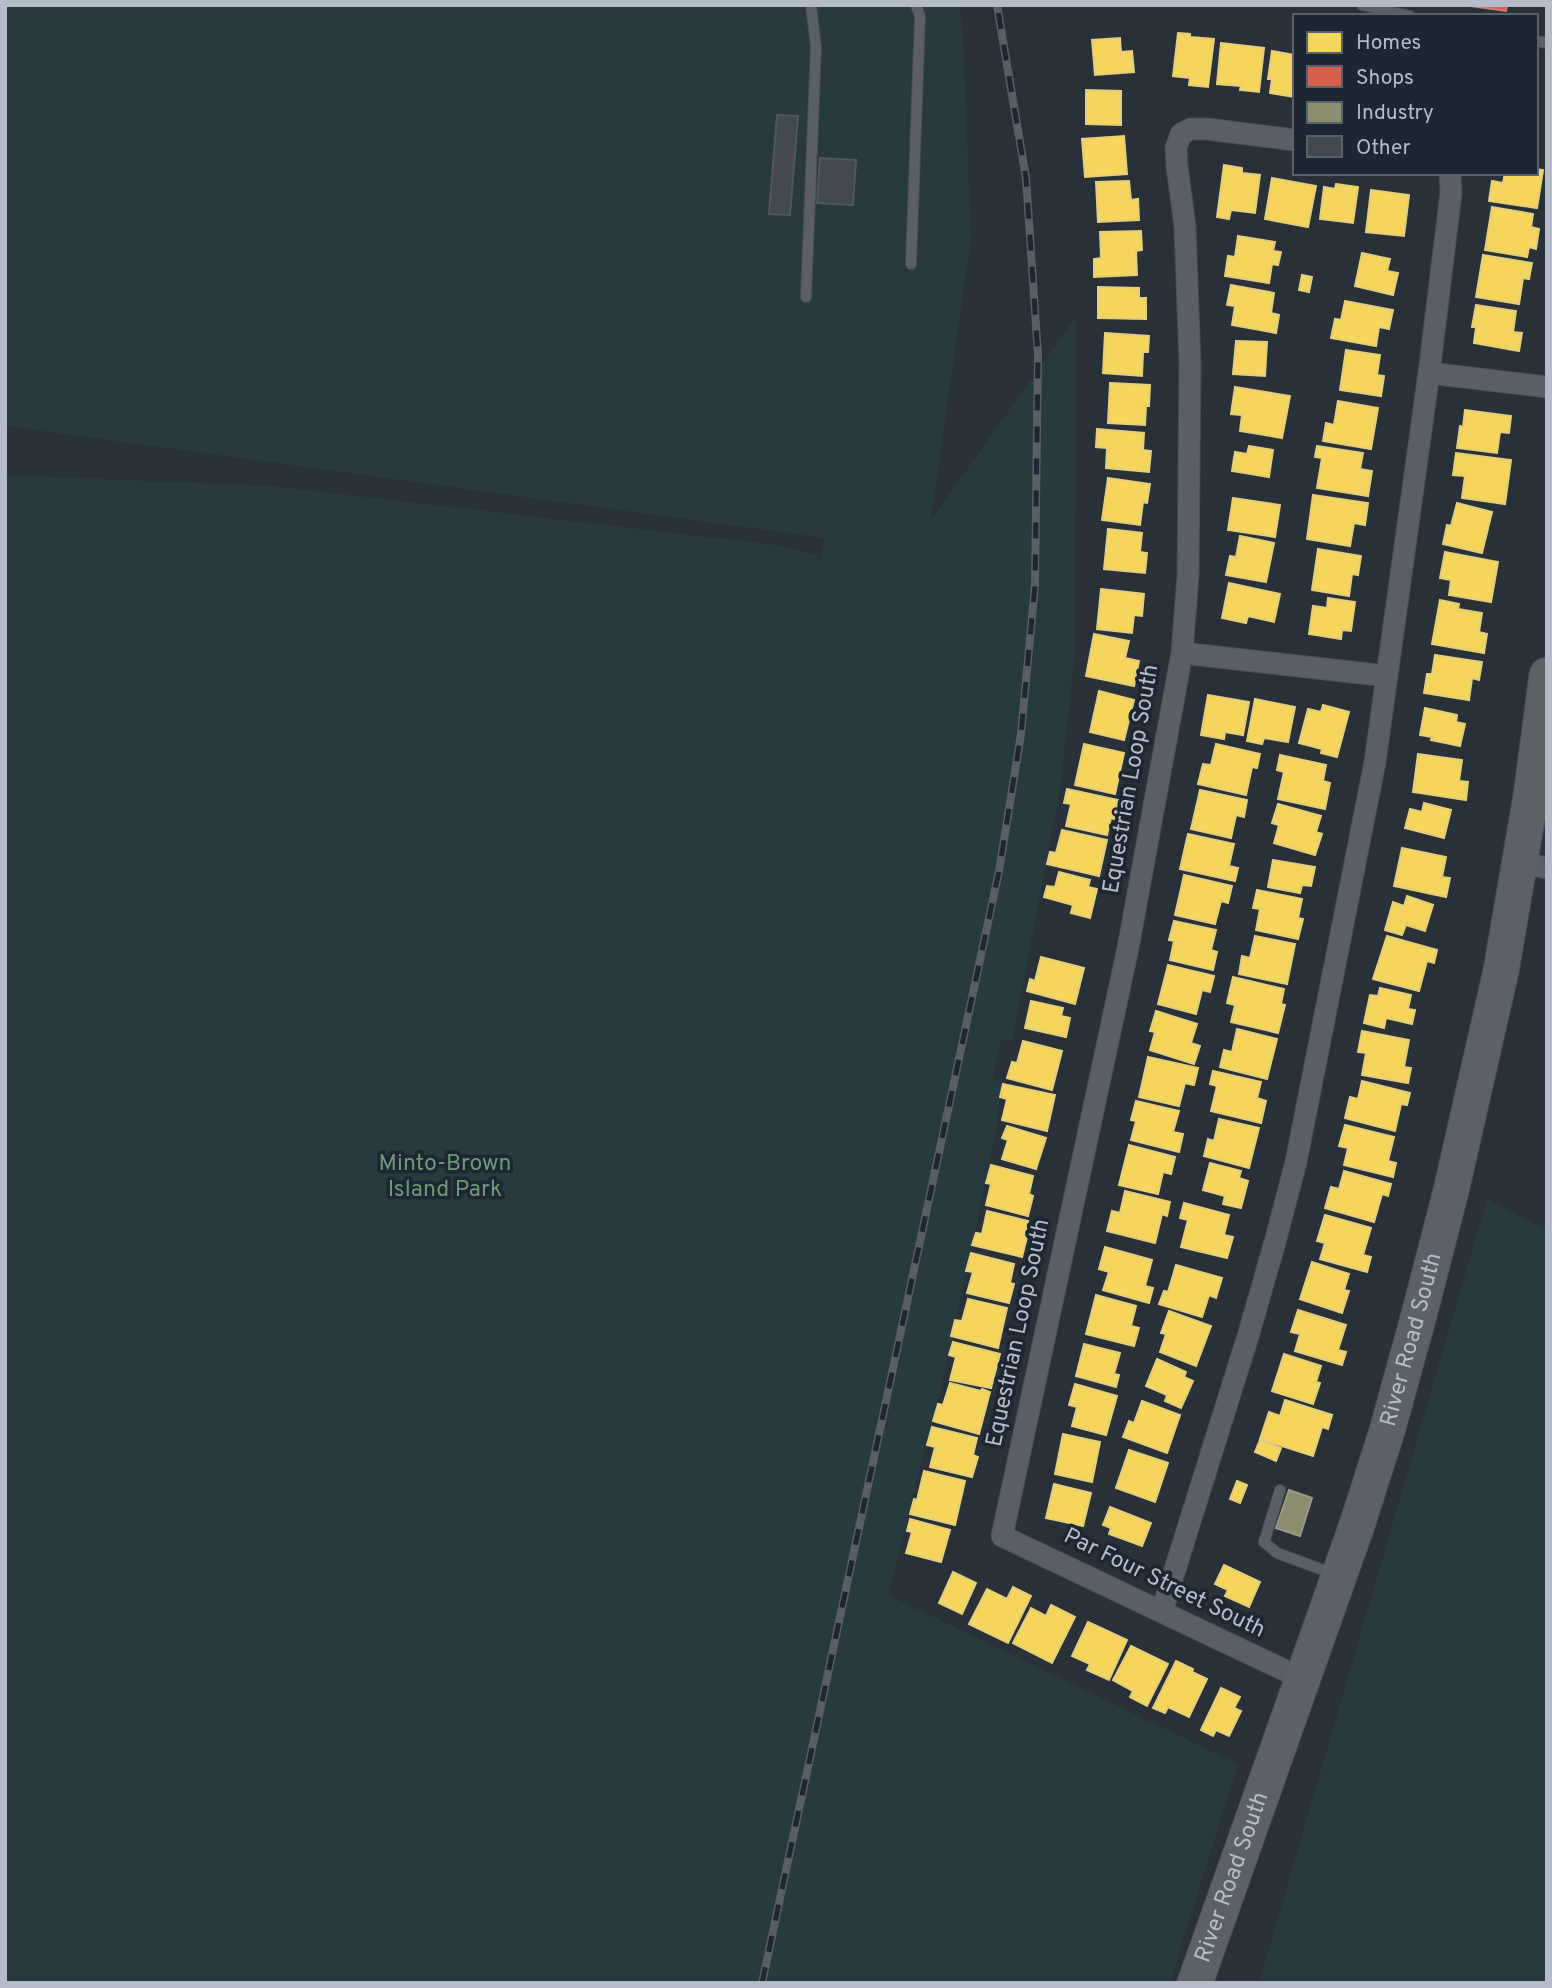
<svg xmlns="http://www.w3.org/2000/svg" width="1552" height="1988" viewBox="0 0 1552 1988" font-family="Overpass,sans-serif">
  <style>
    .green { fill: #273a3e }
    .homes { fill: #f6d55c; stroke: #e2ce7d; stroke-width: 2 }
    .shops { fill: #d6604d; stroke: #cc7c72; stroke-width: 2 }
    .industry { fill: #8c8c6e; stroke: #989a89; stroke-width: 2 }
    .building { fill: #444950; stroke: #52575f; stroke-width: 2 }
    .lines { fill: none; stroke-linecap: round; stroke-linejoin: round }
    .lane-casing { stroke: #484c53; stroke-width: 12 }
    .street-casing { stroke: #484c53; stroke-width: 23 }
    .primary-casing { stroke: #484c55; stroke-width: 37 }
    .lane { stroke: #5a5e66; stroke-width: 10 }
    .street { stroke: #5a5e66; stroke-width: 21 }
    .primary { stroke: #5c6168; stroke-width: 35 }
    .rail-casing { stroke: #595d64; stroke-width: 8 }
    .rail { stroke: #1d2633; stroke-width: 5; stroke-dasharray: 16; stroke-linecap: butt }
    .labels { text-anchor: middle; dominant-baseline: central; stroke-width: 7; stroke-linejoin: round; paint-order: stroke }
    .street-label { font-size: 23px; fill: #b4bcc9; stroke: #1d2633 }
    .park-label { font-size: 23px; fill: #6b9a76; stroke: #1d2633 }
  </style>
  <rect width="100%" height="100%" fill="#2a3038"/>
  <g class="green">
    <path d="M5,5H959L963,35L971,237L931,520L1076,316L1075,650L1061,785L1012,1041L1001,1039L993,1080L1003,1082L996,1121L998,1123L943,1380L888,1595L1238,1764L1170,1983H5V475L272,486L777,545L815,555L820,562L825,538L5,426Z"/>
    <path d="M1487,1199L1547,1230V1983H1259Z"/>
  </g>
  <g class="homes">
    <path d="M1178,33L1190,34V37L1214,39L1208,87L1189,85L1190,78L1173,76Z"/>
    <path d="M1120,38L1121,52L1132,51L1134,72L1095,75L1092,40Z"/>
    <path d="M1221,43L1264,48L1259,92L1240,90L1241,86L1217,84Z"/>
    <path d="M1272,51L1295,55V97L1270,93L1272,79H1268Z"/>
    <path d="M1086,90L1121,91V125L1086,124Z"/>
    <path d="M1124,136L1127,174L1085,177L1082,139Z"/>
    <path d="M1224,165L1242,168V173L1260,175L1255,213L1231,210L1229,219L1217,217Z"/>
    <path d="M1536,169L1543,170L1537,208L1489,201L1492,181L1503,183L1505,173H1536Z"/>
    <path d="M1272,178L1316,186L1308,227L1265,219Z"/>
    <path d="M1129,181L1131,200L1138,199L1139,220L1098,222L1096,182Z"/>
    <path d="M1336,184L1358,187L1353,223L1320,219L1324,187L1335,189Z"/>
    <path d="M1371,190L1409,195L1404,236L1366,232Z"/>
    <path d="M1492,207L1533,214L1531,227L1539,229L1536,249L1529,247L1527,257L1485,250Z"/>
    <path d="M1141,231L1142,250L1136,251L1137,275L1094,277V259L1101,258L1100,232Z"/>
    <path d="M1238,236L1275,242L1273,251L1281,252L1278,265L1272,264L1269,283L1225,276L1228,256L1235,257Z"/>
    <path d="M1362,253L1390,259L1387,271L1398,273L1393,295L1355,286Z"/>
    <path d="M1483,255L1532,263L1529,279L1523,278L1519,304L1476,297Z"/>
    <path d="M1302,275L1312,277L1309,292L1299,290Z"/>
    <path d="M1231,285L1274,293L1271,313L1279,315L1276,333L1232,325L1235,306L1227,305Z"/>
    <path d="M1098,287L1139,288V298H1146V319L1098,318Z"/>
    <path d="M1345,301L1393,310L1389,329L1379,327L1376,346L1331,338L1335,319L1341,320Z"/>
    <path d="M1476,305L1516,311L1513,332L1522,333L1519,351L1474,343L1476,327H1472Z"/>
    <path d="M1105,333L1149,336L1148,352H1143L1142,376L1103,373Z"/>
    <path d="M1236,341L1267,342L1265,376L1233,374Z"/>
    <path d="M1346,350L1380,355L1377,375L1384,376L1381,396L1340,390Z"/>
    <path d="M1110,383L1150,385L1149,406H1146L1145,425L1108,423Z"/>
    <path d="M1235,387L1290,396L1282,438L1240,431L1242,415L1231,414Z"/>
    <path d="M1338,401L1378,408L1371,449L1323,441L1326,423L1334,425Z"/>
    <path d="M1465,410L1511,416L1509,433L1500,432L1497,453L1457,448L1460,426L1463,427Z"/>
    <path d="M1097,429L1144,433L1143,450L1151,451L1149,472L1106,468L1107,448L1096,447Z"/>
    <path d="M1249,446L1273,450L1269,477L1232,471L1235,452L1247,454Z"/>
    <path d="M1317,446L1363,453L1360,469L1372,471L1368,496L1317,488L1322,458L1315,457Z"/>
    <path d="M1456,453L1511,460L1505,504L1462,498L1465,476L1453,475Z"/>
    <path d="M1108,478L1150,484L1147,503L1143,502L1140,525L1102,520Z"/>
    <path d="M1313,495L1368,503L1365,525L1354,523L1350,546L1307,539Z"/>
    <path d="M1233,498L1280,505L1275,537L1228,530Z"/>
    <path d="M1457,503L1492,512L1482,553L1443,544L1447,525L1451,526Z"/>
    <path d="M1108,529L1142,533L1140,552L1147,553L1145,573L1104,569Z"/>
    <path d="M1240,536L1274,543L1266,582L1226,575L1230,556L1236,557Z"/>
    <path d="M1318,549L1361,556L1358,575L1352,574L1349,596L1312,590Z"/>
    <path d="M1445,552L1498,562L1491,602L1449,595L1451,580L1440,578Z"/>
    <path d="M1229,583L1280,594L1274,622L1248,616L1246,623L1222,618Z"/>
    <path d="M1101,589L1144,594L1142,616L1134,615L1132,633L1097,629Z"/>
    <path d="M1328,598L1355,602L1351,631L1342,630L1341,639L1309,634L1313,606L1327,608Z"/>
    <path d="M1440,600L1459,604L1458,609L1482,613L1479,632L1487,634L1484,653L1432,644Z"/>
    <path d="M1094,634L1129,641L1125,658L1139,661L1134,686L1086,676Z"/>
    <path d="M1435,655L1482,662L1479,680L1472,678L1469,700L1424,693L1427,674H1432Z"/>
    <path d="M1099,691L1134,700L1124,740L1090,732Z"/>
    <path d="M1208,695L1249,702L1243,735L1225,732L1224,739L1201,735Z"/>
    <path d="M1255,699L1295,707L1288,742L1264,738L1262,744L1247,741Z"/>
    <path d="M1323,705L1349,712L1337,757L1321,753L1322,749L1299,743L1308,709L1321,712Z"/>
    <path d="M1425,708L1457,715L1456,722L1465,724L1460,746L1431,740L1432,737L1420,735Z"/>
    <path d="M1084,744L1124,753L1115,794L1075,785Z"/>
    <path d="M1216,744L1260,754L1257,768L1252,767L1246,795L1198,784L1203,764L1211,765Z"/>
    <path d="M1418,754L1462,760L1459,781L1468,782L1466,800L1413,792Z"/>
    <path d="M1280,755L1326,765L1323,781L1330,783L1325,809L1278,799L1284,772L1277,770Z"/>
    <path d="M1067,789L1118,800L1114,819L1111,818L1107,835L1066,826L1071,804L1064,803Z"/>
    <path d="M1200,790L1247,800L1244,817L1236,815L1231,838L1191,829Z"/>
    <path d="M1424,803L1451,810L1444,838L1405,828L1410,809L1422,812Z"/>
    <path d="M1278,804L1321,816L1316,832L1322,834L1315,855L1274,843L1279,825L1272,823Z"/>
    <path d="M1062,830L1107,840L1099,876L1047,864L1050,852L1056,853Z"/>
    <path d="M1188,834L1234,844L1229,866L1238,868L1235,881L1180,869Z"/>
    <path d="M1402,848L1446,857L1442,877L1450,878L1446,897L1394,886Z"/>
    <path d="M1273,860L1315,867L1311,886L1302,885L1300,893L1268,887Z"/>
    <path d="M1059,872L1090,880L1088,887L1097,889L1090,918L1071,913L1073,905L1044,897L1047,886L1055,887Z"/>
    <path d="M1184,875L1232,886L1228,903L1221,901L1215,924L1175,915Z"/>
    <path d="M1257,890L1302,899L1298,918L1303,919L1298,939L1256,930L1260,909L1253,908Z"/>
    <path d="M1407,896L1433,905L1425,931L1406,925L1402,935L1385,930L1393,902L1404,906Z"/>
    <path d="M1174,921L1216,930L1211,950L1217,952L1213,970L1170,960L1174,941L1169,940Z"/>
    <path d="M1255,936L1295,944L1287,984L1239,974L1242,956L1250,958Z"/>
    <path d="M1387,936L1437,950L1434,963L1427,961L1419,991L1373,979Z"/>
    <path d="M1041,957L1084,968L1075,1004L1027,991L1030,979L1035,981Z"/>
    <path d="M1168,965L1214,976L1210,992L1202,990L1196,1014L1158,1004Z"/>
    <path d="M1233,977L1284,989L1281,1004L1285,1005L1278,1033L1231,1022L1235,1005L1227,1003Z"/>
    <path d="M1380,988L1411,995L1408,1009L1415,1010L1412,1024L1386,1018L1384,1028L1364,1023L1370,995L1378,996Z"/>
    <path d="M1031,1001L1063,1008L1061,1016L1070,1018L1066,1037L1025,1028Z"/>
    <path d="M1156,1011L1197,1024L1191,1043L1200,1046L1194,1064L1150,1050L1155,1032L1150,1031Z"/>
    <path d="M1237,1029L1277,1039L1267,1079L1220,1067L1224,1050L1232,1052Z"/>
    <path d="M1362,1031L1409,1040L1404,1067L1411,1068L1408,1083L1362,1075L1366,1053L1358,1052Z"/>
    <path d="M1023,1041L1062,1051L1052,1090L1007,1078L1012,1062L1017,1063Z"/>
    <path d="M1148,1057L1198,1068L1194,1085L1185,1083L1179,1106L1139,1097Z"/>
    <path d="M1213,1071L1261,1082L1257,1098L1266,1101L1261,1123L1211,1111L1217,1086L1210,1084Z"/>
    <path d="M1362,1081L1410,1093L1407,1105L1401,1104L1395,1131L1345,1118L1350,1097L1358,1099Z"/>
    <path d="M1003,1084L1055,1095L1047,1131L1002,1120L1007,1099L1000,1097Z"/>
    <path d="M1136,1101L1179,1111L1173,1132L1183,1134L1179,1152L1131,1140L1136,1121L1131,1120Z"/>
    <path d="M1219,1119L1259,1128L1249,1168L1204,1156L1208,1139L1214,1141Z"/>
    <path d="M1345,1125L1394,1137L1388,1161L1396,1163L1393,1177L1344,1165L1348,1148L1339,1146Z"/>
    <path d="M1007,1126L1046,1138L1036,1169L1002,1159L1008,1140L1002,1138Z"/>
    <path d="M1129,1145L1175,1157L1171,1174L1163,1172L1158,1194L1119,1185Z"/>
    <path d="M1210,1163L1241,1171L1239,1178L1248,1181L1241,1208L1223,1204L1225,1196L1203,1190Z"/>
    <path d="M991,1165L1033,1176L1029,1194L1033,1196L1028,1216L986,1205L991,1184L986,1183Z"/>
    <path d="M1344,1171L1391,1184L1388,1196L1382,1194L1374,1222L1325,1208L1331,1187L1339,1189Z"/>
    <path d="M1125,1191L1170,1202L1167,1216L1162,1214L1155,1243L1107,1231L1112,1211L1120,1213Z"/>
    <path d="M1184,1203L1229,1215L1224,1235L1233,1237L1227,1258L1181,1247L1188,1220L1180,1218Z"/>
    <path d="M987,1211L1028,1221L1024,1237H1027L1022,1257L972,1245L976,1233L982,1234Z"/>
    <path d="M1325,1215L1371,1228L1363,1255L1371,1257L1367,1272L1320,1259L1325,1243L1317,1241Z"/>
    <path d="M1105,1247L1152,1260L1145,1286L1153,1288L1149,1303L1103,1290L1109,1272L1099,1269Z"/>
    <path d="M971,1253L1014,1264L1010,1283L1014,1284L1009,1303L967,1293L973,1272L966,1271Z"/>
    <path d="M1312,1262L1349,1274L1344,1290L1349,1291L1342,1313L1300,1299Z"/>
    <path d="M1176,1265L1222,1278L1216,1298L1209,1295L1202,1317L1159,1304L1164,1291L1168,1292Z"/>
    <path d="M1096,1295L1136,1306L1131,1326L1139,1328L1134,1346L1086,1334Z"/>
    <path d="M968,1299L1007,1308L998,1348L951,1336L955,1320L962,1321Z"/>
    <path d="M1298,1310L1346,1325L1338,1350L1346,1352L1342,1365L1295,1351L1300,1334L1291,1332Z"/>
    <path d="M1169,1311L1211,1326L1196,1366L1160,1352L1166,1334L1161,1333Z"/>
    <path d="M953,1342L1000,1354L991,1388L950,1380L956,1357L949,1355Z"/>
    <path d="M1084,1344L1120,1353L1114,1374L1119,1375L1116,1387L1076,1376Z"/>
    <path d="M1284,1354L1321,1366L1316,1382L1320,1383L1313,1404L1272,1391Z"/>
    <path d="M1157,1359L1186,1372L1184,1377L1193,1381L1181,1408L1165,1401L1167,1395L1146,1386Z"/>
    <path d="M950,1383L981,1391L982,1389L990,1392L979,1434L933,1421L938,1404L943,1405Z"/>
    <path d="M1075,1384L1117,1396L1106,1435L1072,1426L1077,1407L1069,1405Z"/>
    <path d="M1285,1400L1332,1415L1328,1429L1322,1427L1313,1456L1260,1439L1269,1412L1280,1416Z"/>
    <path d="M1142,1401L1180,1415L1167,1453L1123,1437L1129,1421L1134,1423Z"/>
    <path d="M932,1427L977,1438L973,1455L978,1457L972,1477L930,1467L935,1447L927,1445Z"/>
    <path d="M1063,1434L1100,1442L1092,1482L1055,1474Z"/>
    <path d="M1260,1440L1281,1448L1276,1461L1255,1452Z"/>
    <path d="M1129,1450L1168,1463L1155,1502L1116,1488Z"/>
    <path d="M924,1471L965,1481L955,1525L910,1514L914,1499L917,1500Z"/>
    <path d="M1237,1481L1247,1485L1240,1503L1230,1499Z"/>
    <path d="M1054,1484L1091,1493L1083,1526L1046,1518Z"/>
    <path d="M1110,1507L1151,1523L1142,1546L1109,1534L1111,1528L1103,1525Z"/>
    <path d="M910,1519L950,1530L941,1562L906,1553L912,1532L907,1531Z"/>
    <path d="M1224,1565L1260,1582L1249,1607L1225,1596L1228,1590L1215,1584Z"/>
    <path d="M953,1572L976,1583L962,1614L939,1603Z"/>
    <path d="M1013,1587L1031,1596L1008,1643L969,1624L987,1589L1007,1599Z"/>
    <path d="M1051,1605L1075,1617L1052,1663L1013,1643L1031,1608L1046,1616Z"/>
    <path d="M1088,1622L1127,1640L1109,1680L1087,1670L1090,1664L1072,1656Z"/>
    <path d="M1131,1646L1168,1664L1147,1706L1130,1697L1133,1691L1113,1680Z"/>
    <path d="M1176,1661L1193,1669L1192,1672L1207,1679L1189,1717L1168,1707L1165,1713L1153,1708Z"/>
    <path d="M1221,1688L1240,1697L1234,1708L1241,1711L1229,1736L1216,1730L1213,1736L1201,1730Z"/>
  </g>
  <path class="shops" d="M1463,5H1507L1506,11Z"/>
  <path class="industry" d="M1289,1490L1312,1498L1300,1536L1276,1528Z"/>
  <g class="building">
    <path d="M777,115L798,116L790,215L769,214Z"/>
    <path d="M820,158L856,160L853,205L817,203Z"/>
  </g>
  <g class="lines">
    <defs>
      <g id="lane">
        <path d="M1362,5L1410,16"/>
        <path d="M1536,41L1547,43"/>
        <path d="M911,264L920,16L916,5"/>
        <path d="M806,297L816,47L811,5"/>
        <path d="M1280,1490L1264,1542L1277,1553L1334,1574"/>
      </g>
      <g id="street">
        <path d="M1295,140L1207,129H1191L1181,134L1176,148L1177,166L1185,227L1190,364L1188,576L1182,653L1128,948L1002,1536L1303,1679"/>
        <path d="M1429,373L1547,387"/>
        <path d="M1182,653L1387,676"/>
        <path d="M1520,862L1547,868"/>
        <path d="M1162,1611L1249,1333L1275,1242L1296,1162L1375,762L1429,373L1451,193L1450,173"/>
      </g>
      <g id="primary">
        <path id="s1" d="M1195,1983L1357,1525L1387,1431L1419,1315L1451,1191L1501,971L1531,796L1547,675"/>
      </g>
    </defs>
    <use href="#lane" class="lane-casing"/>
    <use href="#street" class="street-casing"/>
    <use href="#primary" class="primary-casing"/>
    <use href="#lane" class="lane"/>
    <use href="#street" class="street"/>
    <use href="#primary" class="primary"/>
    <defs>
      <path id="rail" d="M762,1983L999,871L1021,734L1035,585L1038,355L1026,178L997,5"/>
    </defs>
    <use href="#rail" class="rail-casing"/>
    <use href="#rail" class="rail"/>
  </g>
  <g class="labels">
    <g class="street-label">
      <text transform="translate(1132 779) rotate(-80)">Equestrian Loop South</text>
      <text transform="translate(1019 1333) rotate(-78)">Equestrian Loop South</text>
      <text stroke="none"><textPath href="#s1" startOffset="679">River Road South</textPath></text>
      <text transform="translate(1164 1584) rotate(26)">Par Four Street South</text>
      <text stroke="none"><textPath href="#s1" startOffset="112">River Road South</textPath></text>
    </g>
    <g class="park-label">
      <text x="445" y="1164">Minto-Brown<tspan x="445" dy="26">Island Park</tspan></text>
    </g>
  </g>
  <rect width="1552" height="1988" fill="none" stroke="#b4bcc9" stroke-width="14"/>
  <rect x="1293" y="14" width="245" height="161" fill="#1d2633" stroke="#59626f" stroke-width="2"/>
  <rect x="1307" y="32" width="35" height="21" fill="#f6d55c" stroke="#59626f" stroke-width="2"/>
  <text x="1356" y="49" font-size="21" fill="#b4bcc9">Homes</text>
  <rect x="1307" y="66" width="35" height="21" fill="#d6604d" stroke="#59626f" stroke-width="2"/>
  <text x="1356" y="84" font-size="21" fill="#b4bcc9">Shops</text>
  <rect x="1307" y="102" width="35" height="21" fill="#8c8c6e" stroke="#59626f" stroke-width="2"/>
  <text x="1356" y="119" font-size="21" fill="#b4bcc9">Industry</text>
  <rect x="1307" y="136" width="35" height="21" fill="#444950" stroke="#59626f" stroke-width="2"/>
  <text x="1356" y="154" font-size="21" fill="#b4bcc9">Other</text>
</svg>
